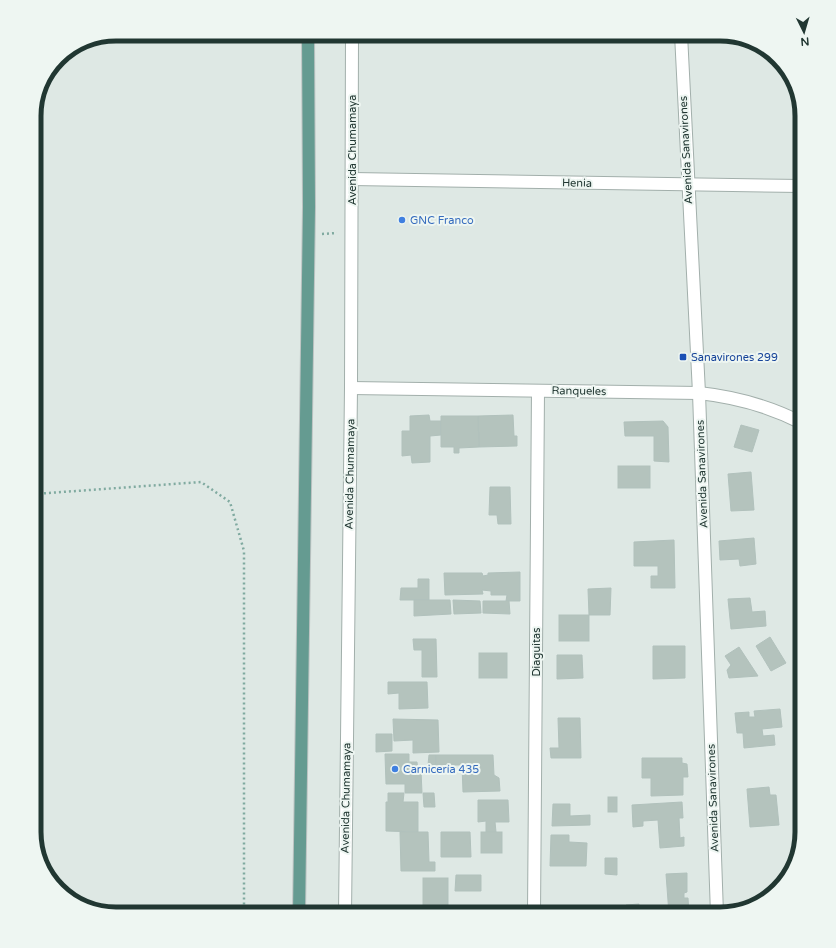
<svg xmlns="http://www.w3.org/2000/svg" width="836" height="948" viewBox="0 0 836 948" font-family="'Varela Round',sans-serif">
  <style>
    .building { fill: #b4c3bd; stroke: #b1c1bc }
    .lines { fill: none; stroke-linecap: round; stroke-linejoin: round }
    .minor-casing { stroke: #a2afab; stroke-width: 14 }
    .tertiary-casing { stroke: #a2afab; stroke-width: 14 }
    .primary-casing { stroke: #bcc3c2; stroke-width: 14 }
    .path { stroke: #80aaa0; stroke-width: 2.5; stroke-dasharray: 2 3; stroke-linecap: butt }
    .minor { stroke: #fff; stroke-width: 12 }
    .tertiary { stroke: #fff; stroke-width: 12 }
    .primary { stroke: #659b91; stroke-width: 12 }
    .shop-dot { fill: #3f7fe0; stroke: #eef6f2; stroke-width: 1.5 }
    .transit-dot { fill: #1a4fb4; stroke: #eef6f2; stroke-width: 1.5 }
    .labels { text-anchor: middle; dominant-baseline: central; stroke-width: 4; stroke-linejoin: round; paint-order: stroke }
    .street-label { font-size: 11px; fill: #213732; stroke: #eef6f2 }
    .shop-label { font-size: 11px; fill: #366cbe; stroke: #eef6f2; text-anchor: start }
    .transit-label { font-size: 11px; fill: #164399; stroke: #eef6f2; text-anchor: start }
    .rim { fill: none; stroke: #213732; stroke-width: 5 }
  </style>
  <rect width="100%" height="100%" fill="#dee8e4"/>
  <g class="building">
    <path d="M429,415L430,421H441V435L430,436V462L412,463L411,455L402,456V431H410V416Z"/>
    <path d="M513,415L514,436H517V446L479,447L478,416Z"/>
    <path d="M441,416H478L479,447L459,448V453H454V447H441Z"/>
    <path d="M663,421L668,427L669,462L654,461V436H625L624,422Z"/>
    <path d="M741,425L759,430L752,452L734,447Z"/>
    <rect x="618" y="466" width="32" height="22"/>
    <path d="M751,472L754,510L731,511L728,474Z"/>
    <path d="M802,473V494L794,490Z"/>
    <path d="M490,487H510L511,524H498L497,515H489Z"/>
    <path d="M754,538L756,564L740,566L739,559L720,560L719,541Z"/>
    <path d="M674,540L675,588H651V576H658V566H634V542Z"/>
    <path d="M520,572V601H506L507,595H491V591L482,590L483,594L445,595L444,573H482L483,576L488,575V573Z"/>
    <path d="M418,579H429V600H400L401,588H418Z"/>
    <path d="M611,588L610,615H589L588,589Z"/>
    <path d="M750,598L752,612L765,611L766,626L731,629L728,599Z"/>
    <path d="M414,600H450L451,614L414,616Z"/>
    <path d="M453,600L480,601L481,613L454,614Z"/>
    <path d="M483,601H509L510,614L483,613Z"/>
    <rect x="559" y="615" width="30" height="26"/>
    <path d="M770,637L786,663L771,671L756,646Z"/>
    <path d="M413,639H436L437,677H422V650H414Z"/>
    <path d="M653,646H685V678L653,679Z"/>
    <path d="M739,647L758,676L729,678L727,670L731,665L725,656Z"/>
    <rect x="479" y="653" width="28" height="25"/>
    <path d="M557,655H582L583,678L557,679Z"/>
    <path d="M388,682H427L428,708L399,709V693L388,694Z"/>
    <path d="M780,709L782,727L762,729L763,736L774,735L775,745L744,748L743,733H737L735,713L749,712V717H755L754,711Z"/>
    <path d="M558,718H580L581,758H551L550,748H559Z"/>
    <path d="M393,719L438,720L439,752L413,753V740L394,741Z"/>
    <path d="M376,734H392V751L376,752Z"/>
    <path d="M385,754H409V762H417L418,772L421,771L422,793H405V784H386Z"/>
    <path d="M429,755H436V765H428Z"/>
    <path d="M436,755H493L494,775L499,778L500,791L463,792L462,765H436Z"/>
    <path d="M642,758H682V763L687,764L688,777H683V795L651,796V778H642Z"/>
    <path d="M769,787L770,795H776L779,825L750,827L747,789Z"/>
    <path d="M388,793H404L403,802H418V832L386,831V802H388Z"/>
    <path d="M423,793H434L435,807H424Z"/>
    <rect x="608" y="797" width="9" height="15"/>
    <path d="M478,800H508L509,822H495L496,832H486V821L478,822Z"/>
    <path d="M682,802L683,818H679L680,838L684,837V846L660,848L658,820L643,821V826L633,827L632,805Z"/>
    <path d="M553,804H570V816L590,815V825L552,826Z"/>
    <path d="M400,832H428L429,862H435V871H401Z"/>
    <path d="M441,832H470L471,857H441Z"/>
    <rect x="481" y="832" width="21" height="21"/>
    <path d="M551,835H569V842L587,843L586,866H550Z"/>
    <path d="M605,858H617V875L605,874Z"/>
    <path d="M687,873V892L684,893V898H688L689,914H669L666,874Z"/>
    <path d="M456,875H481V891H455Z"/>
    <rect x="423" y="878" width="25" height="36"/>
    <path d="M639,904V914H594V912L627,911L626,905Z"/>
    <rect x="463" y="907" width="19" height="7"/>
    <rect x="496" y="909" width="9" height="5"/>
    <rect x="373" y="910" width="39" height="4"/>
  </g>
  <g class="lines">
    <defs>
      <g id="minor">
        <path d="M681,34L699,393L717,914"/>
        <path d="M352,179L802,186"/>
        <path d="M351,388L699,393C736,397 769,406 802,423"/>
        <path d="M534,914L538,391"/>
      </g>
      <path id="tertiary" d="M345,914L351,388L352,34"/>
      <path id="primary" d="M299,914L309,207L308,34"/>
    </defs>
    <use href="#minor" class="minor-casing"/>
    <use href="#tertiary" class="tertiary-casing"/>
    <use href="#primary" class="primary-casing"/>
    <g class="path">
      <path d="M322,234L337,233"/>
      <path d="M34,494L201,482L230,502L244,551V914"/>
    </g>
    <use href="#minor" class="minor"/>
    <use href="#tertiary" class="tertiary"/>
    <use href="#primary" class="primary"/>
  </g>
  <g class="shop-dot">
    <circle cx="402" cy="220" r="4"/>
    <circle cx="395" cy="769" r="4"/>
  </g>
  <rect class="transit-dot" x="679" y="353" width="8" height="8" rx="2"/>
  <g class="labels">
    <g class="street-label">
      <text transform="translate(352 150) rotate(-90)">Avenida Chumamaya</text>
      <text transform="translate(686 150) rotate(-93)">Avenida Sanavirones</text>
      <text transform="translate(577 183) rotate(1)">Henia</text>
      <text transform="translate(579 391) rotate(1)">Ranqueles</text>
      <text transform="translate(350 474) rotate(-89)">Avenida Chumamaya</text>
      <text transform="translate(702 474) rotate(-92)">Avenida Sanavirones</text>
      <text transform="translate(536 652) rotate(-90)">Diaguitas</text>
      <text transform="translate(346 798) rotate(-89)">Avenida Chumamaya</text>
      <text transform="translate(713 798) rotate(-92)">Avenida Sanavirones</text>
    </g>
    <g class="shop-label">
      <text x="410" y="220">GNC Franco</text>
      <text x="403" y="769">Carnicería 435</text>
    </g>
    <g class="transit-label">
      <text x="691" y="357">Sanavirones 299</text>
    </g>
  </g>
  <path d="M0 0H836V948H0ZM116 41H720A75 75 0 0 1 795 116V832A75 75 0 0 1 720 907H116A75 75 0 0 1 41 832V116A75 75 0 0 1 116 41Z" fill="#eef6f2" fill-rule="evenodd"/>
  <path class="rim" d="M116 41H720A75 75 0 0 1 795 116V832A75 75 0 0 1 720 907H116A75 75 0 0 1 41 832V116A75 75 0 0 1 116 41Z"/>
  <g transform="translate(804 32) rotate(175)" stroke="#eef6f2" stroke-width="3" paint-order="stroke">
  <path d="M0-3L7 15L0 10L-7 15Z" fill="#213732"/>
  <text y="-6" font-size="11" font-weight="bold" text-anchor="middle" fill="#213732">N</text>
  </g>
</svg>
